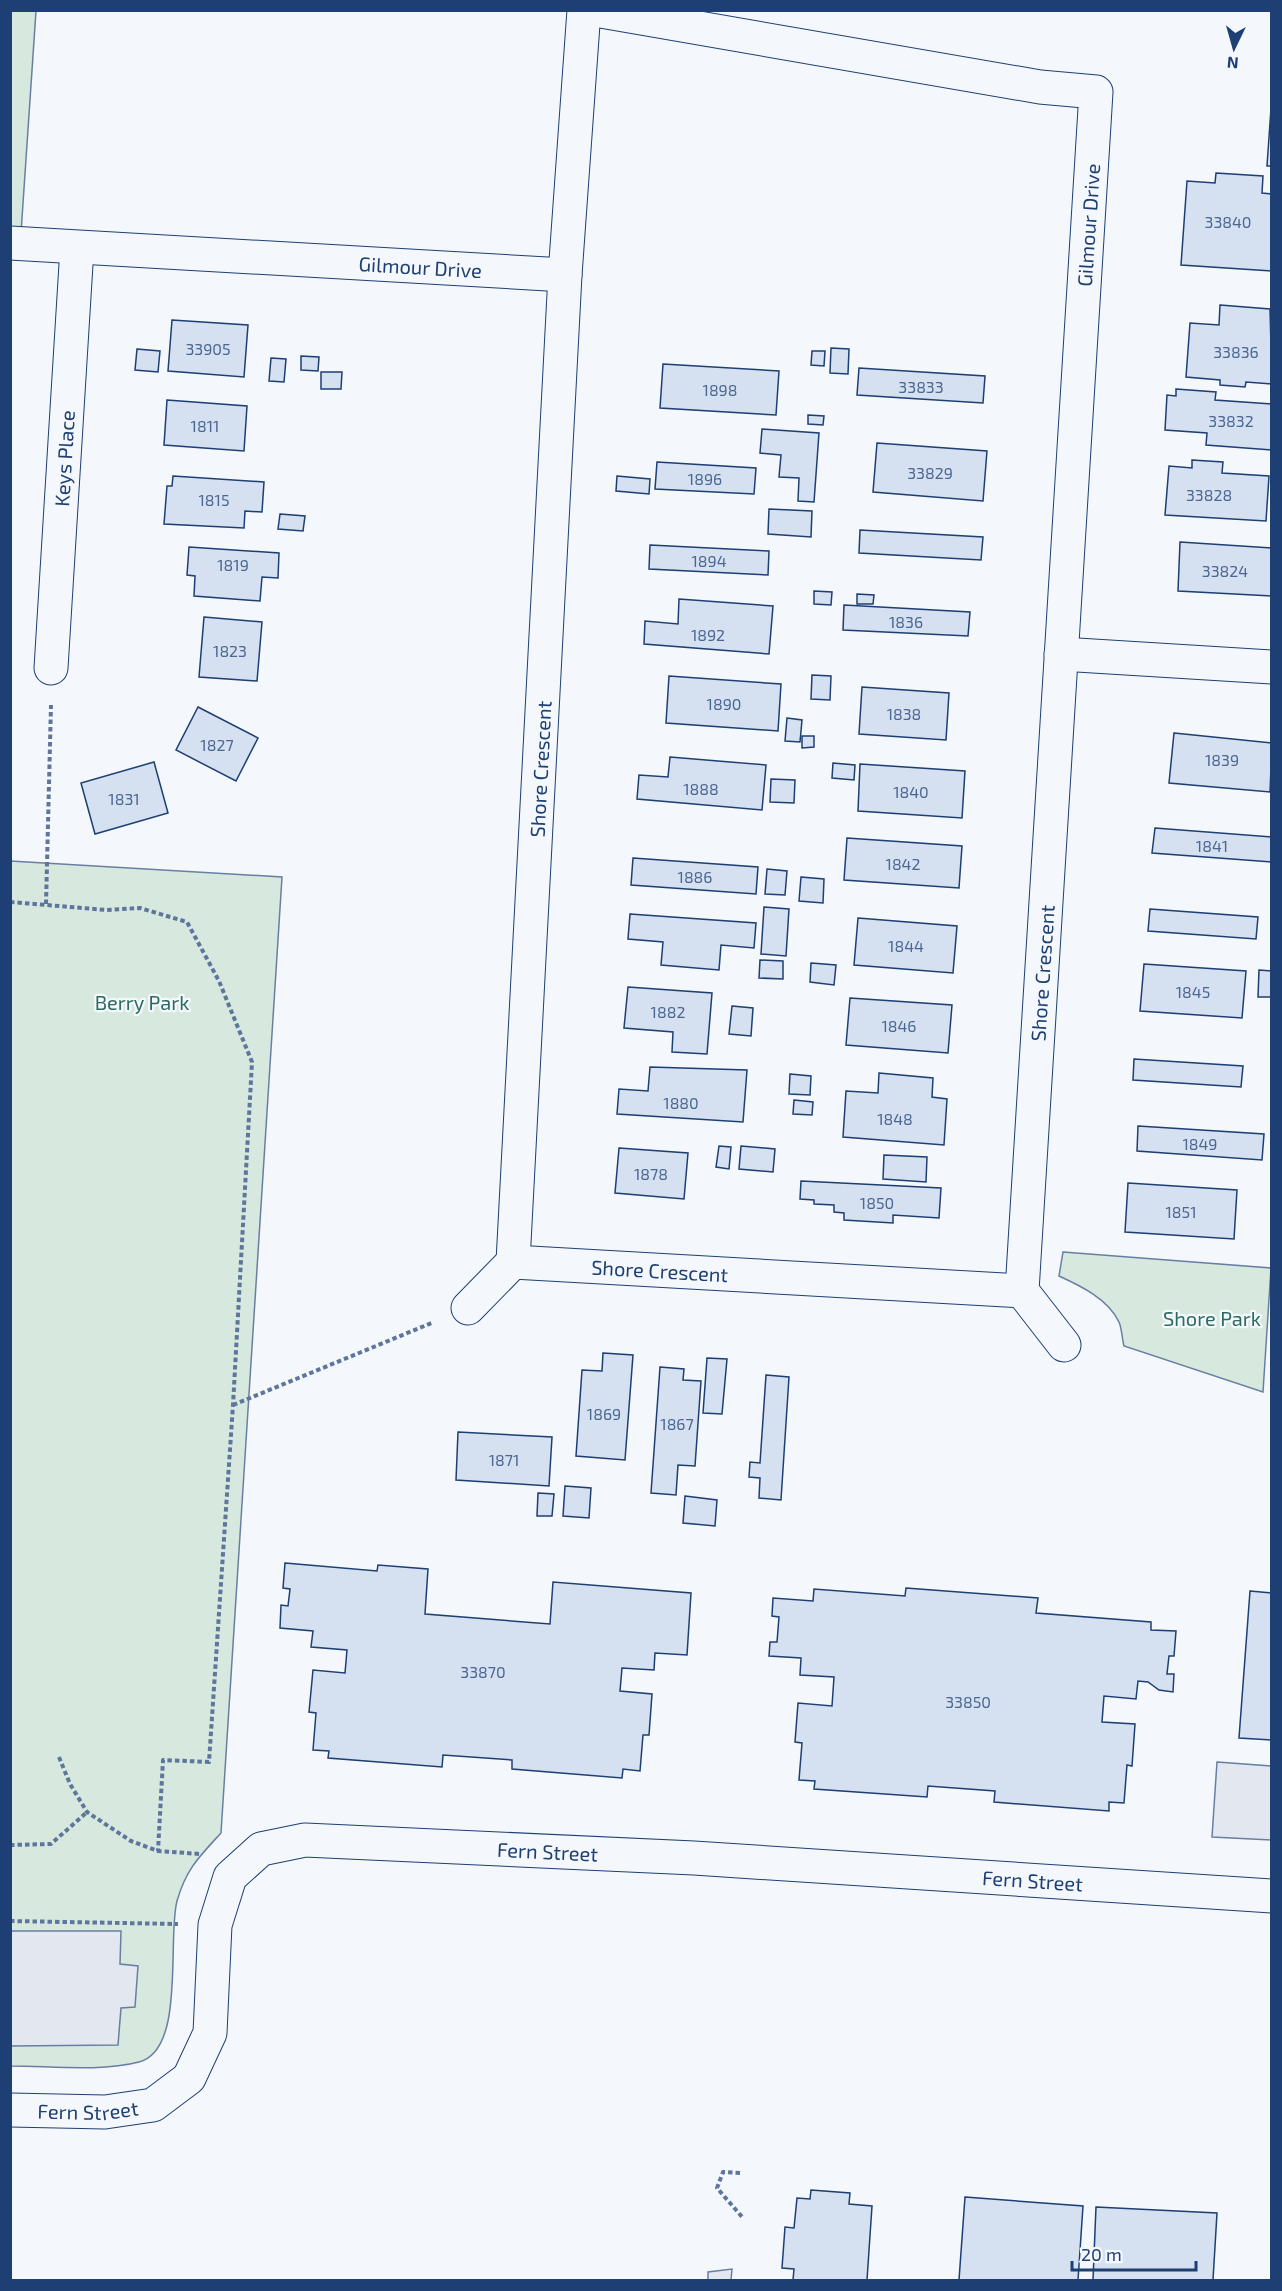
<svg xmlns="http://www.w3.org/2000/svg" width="1282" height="2291" viewBox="0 0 1282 2291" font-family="'Exo 2',sans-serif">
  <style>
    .green { fill: #d7e8df; stroke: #687fa3; stroke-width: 1.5 }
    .parking { fill: #e3e8f0; stroke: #687fa3; stroke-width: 1.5 }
    .building { fill: #d5e0f0; stroke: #1d3f73; stroke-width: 1.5 }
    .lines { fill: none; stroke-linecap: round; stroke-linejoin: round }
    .minor-casing { stroke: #1d3f73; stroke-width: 35 }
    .path { stroke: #5e769c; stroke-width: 4; stroke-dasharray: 4.5 3; stroke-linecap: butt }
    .minor { stroke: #f4f7fb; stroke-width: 33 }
    .labels { text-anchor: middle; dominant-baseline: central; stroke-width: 4.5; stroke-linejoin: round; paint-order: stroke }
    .number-label { font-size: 16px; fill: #4b6792 }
    .street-label { font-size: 20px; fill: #1d3f73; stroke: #f4f7fb }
    .park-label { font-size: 20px; fill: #2c6c60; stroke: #f4f7fb }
  </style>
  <rect width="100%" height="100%" fill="#f4f7fb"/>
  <g class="green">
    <path d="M11,11H36L21,233H11Z"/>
    <path d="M10,861L282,877L221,1833C199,1857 186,1869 177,1901C167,1938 186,2050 139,2062C101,2072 50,2066 11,2066Z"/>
    <path d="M1063,1252L1271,1268L1263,1392L1124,1346C1122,1339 1122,1329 1119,1322C1108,1299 1081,1286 1059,1276Z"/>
  </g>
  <g class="parking">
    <path d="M1217,1762L1271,1766V1840L1212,1837Z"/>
    <path d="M11,1931H121L120,1964L138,1966L135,2007L121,2008L118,2045L11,2046Z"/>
    <path d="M732,2269L731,2280H708V2272Z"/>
  </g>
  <g class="building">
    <path d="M1272,94V166H1267Z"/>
    <path d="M1216,173L1263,176L1262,193L1272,194V271L1181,265L1187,181L1215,183Z"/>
    <path d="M1220,305L1270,309L1272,384L1246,382L1245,387L1220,385V380L1186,377L1190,323L1219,325Z"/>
    <path d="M172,320L248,325L244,377L168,371Z"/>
    <path d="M831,348L849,349L848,374L830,373Z"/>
    <path d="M137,349L160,351L158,372L135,370Z"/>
    <path d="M812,351H825L824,366L811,365Z"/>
    <path d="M301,356L319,357L318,371L301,370Z"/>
    <path d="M271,358L286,359L284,382L269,381Z"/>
    <path d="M663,364L779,371L776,415L660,408Z"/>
    <path d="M859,368L985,376L983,403L857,395Z"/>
    <path d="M321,372H342L341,389H321Z"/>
    <path d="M1176,389L1216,392L1215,400L1272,404V450L1206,445L1207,433L1165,430L1167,395L1176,396Z"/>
    <path d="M167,400L247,406L244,451L164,445Z"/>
    <path d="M808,415L824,416L823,425L808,424Z"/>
    <path d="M762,429L819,433L814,502L798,501L799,478L779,477L781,455L760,453Z"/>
    <path d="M877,443L987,451L983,501L873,492Z"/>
    <path d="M1192,460L1223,462L1222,473L1269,476L1266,521L1165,515L1169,466L1192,468Z"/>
    <path d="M657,462L756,468L754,494L655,489Z"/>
    <path d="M173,476L264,482L262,512L245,511L244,528L164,524L167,486H172Z"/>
    <path d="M617,476L650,479L649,494L616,491Z"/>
    <path d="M769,509L812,511L811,537L768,534Z"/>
    <path d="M280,514L305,516L303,531L278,529Z"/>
    <path d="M860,530L983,537L981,560L859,553Z"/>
    <path d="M1180,542L1272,548V596L1178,591Z"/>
    <path d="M650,545L769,551L768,575L649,569Z"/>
    <path d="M189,547L279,553L278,578L262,577L260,601L194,596L195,576L187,575Z"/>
    <path d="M814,591L832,592L831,605L814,604Z"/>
    <path d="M857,594L874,595L873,604H857Z"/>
    <path d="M679,599L773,606L769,654L644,644L645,621L678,624Z"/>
    <path d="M844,605L970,612L968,636L843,630Z"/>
    <path d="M204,617L262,622L257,681L199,677Z"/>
    <path d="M812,675L831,676L830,700L811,699Z"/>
    <path d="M669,676L781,684L778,731L666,723Z"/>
    <path d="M862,687L949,693L946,740L859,734Z"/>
    <path d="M198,707L258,738L236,781L176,750Z"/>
    <path d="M787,718L802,720L800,742L785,741Z"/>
    <path d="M1174,733L1272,743L1270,792L1169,783Z"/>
    <path d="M802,736H814V747L802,748Z"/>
    <path d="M670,757L766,765L762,810L637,799L639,775L668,777Z"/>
    <path d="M154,762L168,813L95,834L81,783Z"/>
    <path d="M833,763L855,765L854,780L832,778Z"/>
    <path d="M860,764L965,771L962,818L858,811Z"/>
    <path d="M771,779L795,780L794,803L770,802Z"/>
    <path d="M1155,828L1272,837V862L1152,853Z"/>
    <path d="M847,838L962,846L959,888L844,880Z"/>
    <path d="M633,858L758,867L756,894L631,885Z"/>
    <path d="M767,869L787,871L785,895L765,894Z"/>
    <path d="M801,877L824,879L823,903L799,901Z"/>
    <path d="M764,907L789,909L786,956L761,954Z"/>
    <path d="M1150,909L1258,917L1256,939L1148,931Z"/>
    <path d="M630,914L756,923L754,948L721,945L719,970L661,965L663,942L628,939Z"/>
    <path d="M858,918L957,926L953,973L854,965Z"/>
    <path d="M760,960L783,961V979L759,978Z"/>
    <path d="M811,963L836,965L834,985L810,982Z"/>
    <path d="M1144,964L1246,971L1242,1018L1140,1011Z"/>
    <path d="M1259,970L1272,971V997H1258Z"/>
    <path d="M628,987L712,993L707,1054L672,1052L673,1032L624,1028Z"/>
    <path d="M850,998L952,1005L948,1053L846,1045Z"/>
    <path d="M732,1006L753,1008L751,1036L729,1034Z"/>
    <path d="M1134,1059L1243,1066L1241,1087L1133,1080Z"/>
    <path d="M650,1067L747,1070L743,1122L617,1114L619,1089L648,1091Z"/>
    <path d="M879,1073L933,1078L932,1097L947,1099L944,1145L843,1137L846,1091L878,1093Z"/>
    <path d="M790,1074L811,1076L810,1095L789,1094Z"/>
    <path d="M794,1100L813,1102L812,1115L793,1114Z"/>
    <path d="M1138,1126L1264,1134L1262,1160L1137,1151Z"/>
    <path d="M719,1146L731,1147L729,1169L716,1167Z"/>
    <path d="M741,1146L775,1149L773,1172L739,1169Z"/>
    <path d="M619,1148L688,1153L684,1199L615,1193Z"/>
    <path d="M884,1155L927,1157L926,1182L883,1179Z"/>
    <path d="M801,1181L941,1188L939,1218L893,1215V1223L844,1220V1213L834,1212V1205L814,1204V1200L800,1199Z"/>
    <path d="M1128,1183L1237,1190L1234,1239L1125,1232Z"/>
    <path d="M603,1353L633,1355L625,1460L576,1456L582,1370L602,1371Z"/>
    <path d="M707,1358L727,1359L722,1414L703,1413Z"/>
    <path d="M660,1367L684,1369L683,1380L701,1381L695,1466L678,1465L676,1495L651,1493Z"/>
    <path d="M766,1375L789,1377L781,1500L759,1498L760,1478L749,1477L750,1462L760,1463Z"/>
    <path d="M458,1432L552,1437L549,1486L456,1480Z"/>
    <path d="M565,1486L591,1488L589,1518L563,1516Z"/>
    <path d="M538,1493L554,1494L552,1516H537Z"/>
    <path d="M685,1496L717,1500L715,1526L683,1523Z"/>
    <path d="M285,1563L377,1571L378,1565L428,1569L425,1614L550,1624L553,1582L691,1593L687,1655L655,1653L654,1670L622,1668L620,1691L652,1694L649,1735H643L640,1771L623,1769L622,1778L512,1769V1760L443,1755L442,1767L328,1758L329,1751L313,1750L316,1713L309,1712L313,1670L345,1673L347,1650L311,1647L313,1631L280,1628L281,1605L288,1606L290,1589L283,1588Z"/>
    <path d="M906,1588L1038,1598L1036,1613L1151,1622V1630L1176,1631L1174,1656H1169L1167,1674H1174L1173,1692L1159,1690L1148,1682L1138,1681L1136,1699L1104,1696L1102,1722L1135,1724L1132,1766L1127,1765L1124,1803L1109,1802V1811L994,1802L995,1791L928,1786L927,1797L814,1789L815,1781L799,1780L802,1743L795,1742L798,1703L832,1706L834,1677L800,1675L801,1658L769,1656L770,1642H777L779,1617L772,1616L773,1598L813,1601L814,1589L905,1596Z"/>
    <path d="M1250,1591L1272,1593V1740L1239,1738Z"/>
    <path d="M811,2190L850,2193L849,2204L872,2206L867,2280H793L794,2269L782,2268L785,2227L794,2228L797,2198L810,2199Z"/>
    <path d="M965,2197L1083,2206L1078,2280H959Z"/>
    <path d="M1096,2207L1217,2213L1213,2280H1093Z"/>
  </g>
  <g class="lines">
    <defs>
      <g id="minor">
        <path id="s1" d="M584,10L565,275L513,1262L1022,1291"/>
        <path d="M595,10L1040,87L1096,92L1022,1291L1064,1345"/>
        <path id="s2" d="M10,243L565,275"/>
        <path d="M1061,654L1272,667"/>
        <path id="s3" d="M51,668L77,248"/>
        <path d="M468,1308L513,1262"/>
        <path id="s4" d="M10,2110L105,2112L153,2105L189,2078L210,2033L215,1925L230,1877L261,1849L305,1840L694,1858L1272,1896"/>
      </g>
    </defs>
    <use href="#minor" class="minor-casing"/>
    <g class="path">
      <path d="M10,902L107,910L140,908L187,922L219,981L252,1062L233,1405L209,1762L163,1760L158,1851"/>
      <path d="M46,904L51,705"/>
      <path d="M233,1405L434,1322"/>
      <path d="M59,1757L70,1784L87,1812L131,1841L158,1851L200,1854"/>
      <path d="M10,1845L51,1844L87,1812"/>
      <path d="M10,1921L178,1924"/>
      <path d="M740,2173L723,2172L717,2188L743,2218"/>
    </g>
    <use href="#minor" class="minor"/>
  </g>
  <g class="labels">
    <g class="number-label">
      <text x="1228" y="221">33840</text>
      <text x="208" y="348">33905</text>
      <text x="1236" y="351">33836</text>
      <text x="921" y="386">33833</text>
      <text x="720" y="389">1898</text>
      <text x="1231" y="420">33832</text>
      <text x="205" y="425">1811</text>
      <text x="930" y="472">33829</text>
      <text x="705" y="478">1896</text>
      <text x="1209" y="494">33828</text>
      <text x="214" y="499">1815</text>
      <text x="709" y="560">1894</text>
      <text x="233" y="564">1819</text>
      <text x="1225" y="570">33824</text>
      <text x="906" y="621">1836</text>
      <text x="708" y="634">1892</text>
      <text x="230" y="650">1823</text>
      <text x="724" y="703">1890</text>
      <text x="904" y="713">1838</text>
      <text x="217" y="744">1827</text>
      <text x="1222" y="759">1839</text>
      <text x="701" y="788">1888</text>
      <text x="911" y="791">1840</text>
      <text x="124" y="798">1831</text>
      <text x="1212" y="845">1841</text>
      <text x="903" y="863">1842</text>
      <text x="695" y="876">1886</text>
      <text x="906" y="945">1844</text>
      <text x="1193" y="991">1845</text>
      <text x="668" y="1011">1882</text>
      <text x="899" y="1025">1846</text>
      <text x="681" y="1102">1880</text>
      <text x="895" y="1118">1848</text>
      <text x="1200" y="1143">1849</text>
      <text x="651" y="1173">1878</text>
      <text x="877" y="1202">1850</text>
      <text x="1181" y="1211">1851</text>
      <text x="604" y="1413">1869</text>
      <text x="677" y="1423">1867</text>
      <text x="504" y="1459">1871</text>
      <text x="483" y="1671">33870</text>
      <text x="968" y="1701">33850</text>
    </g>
    <g class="street-label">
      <text transform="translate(1088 225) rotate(-86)">Gilmour Drive</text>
      <text stroke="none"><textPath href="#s2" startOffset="411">Gilmour Drive</textPath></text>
      <text stroke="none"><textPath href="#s3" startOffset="210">Keys Place</textPath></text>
      <text transform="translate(540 769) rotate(-87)">Shore Crescent</text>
      <text transform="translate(1042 973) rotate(-86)">Shore Crescent</text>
      <text stroke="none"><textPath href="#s1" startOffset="1401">Shore Crescent</textPath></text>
      <text stroke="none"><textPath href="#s4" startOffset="726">Fern Street</textPath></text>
      <text stroke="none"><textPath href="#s4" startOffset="1212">Fern Street</textPath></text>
      <text stroke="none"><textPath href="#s4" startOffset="78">Fern Street</textPath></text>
    </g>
    <g class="park-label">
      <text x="142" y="1002">Berry Park</text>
      <text x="1212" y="1318">Shore Park</text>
    </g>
  </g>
  <rect width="1282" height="2291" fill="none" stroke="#1d3f73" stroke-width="24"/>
  <g transform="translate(1234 48) rotate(185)" stroke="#f4f7fb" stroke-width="4.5" paint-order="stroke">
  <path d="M0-4.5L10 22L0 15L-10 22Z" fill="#1d3f73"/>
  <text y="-9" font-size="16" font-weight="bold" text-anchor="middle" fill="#1d3f73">N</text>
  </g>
  <path d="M1072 2261v9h124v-9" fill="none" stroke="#1d3f73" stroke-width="3"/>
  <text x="1081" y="2261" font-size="18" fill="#1d3f73" stroke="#f4f7fb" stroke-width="4.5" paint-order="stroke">20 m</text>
</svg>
